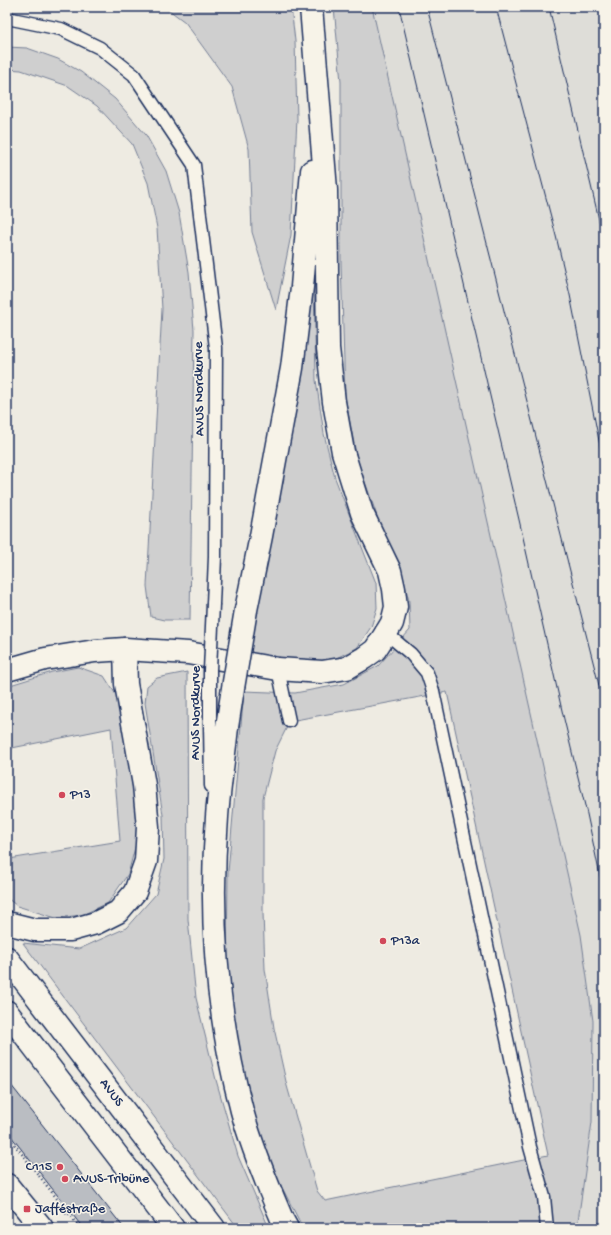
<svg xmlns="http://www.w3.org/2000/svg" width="611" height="1235" viewBox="0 0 611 1235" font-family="'Gochi Hand',sans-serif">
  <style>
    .built { fill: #deddd8 }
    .green { fill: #cfcfcf; stroke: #757f96; fill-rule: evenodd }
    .building { fill: #babdc2; stroke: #1b2f5e }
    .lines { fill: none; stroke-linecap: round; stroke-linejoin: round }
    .lane-casing { stroke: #1b2f5e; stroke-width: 15 }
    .secondary-casing { stroke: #1b2f5e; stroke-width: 25 }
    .highway-casing { stroke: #1b2f5e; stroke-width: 25 }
    .path { stroke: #1b2f5e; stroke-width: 2.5; stroke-dasharray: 1 3; stroke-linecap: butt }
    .lane { stroke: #f7f3e8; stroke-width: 12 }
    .secondary { stroke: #f7f3e8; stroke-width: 22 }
    .highway { stroke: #f7f3e8; stroke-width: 22 }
    .tram { stroke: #1b2f5e; stroke-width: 1 }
    .lane-bridge-casing { stroke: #1b2f5e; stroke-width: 15; stroke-linecap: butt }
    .highway-bridge-casing { stroke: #1b2f5e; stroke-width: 25; stroke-linecap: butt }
    .lane-bridge { stroke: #f7f3e8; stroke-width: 12 }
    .highway-bridge { stroke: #f7f3e8; stroke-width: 22 }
    .poi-dot { fill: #d1495b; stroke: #f7f3e8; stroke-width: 1.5 }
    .labels { text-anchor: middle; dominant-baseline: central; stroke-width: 3; stroke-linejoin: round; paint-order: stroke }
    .street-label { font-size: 14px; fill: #1b2f5e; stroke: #f7f3e8 }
    .poi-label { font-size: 14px; fill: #1b2f5e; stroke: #f7f3e8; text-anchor: start }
  </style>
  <rect width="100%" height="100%" fill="#eeebe2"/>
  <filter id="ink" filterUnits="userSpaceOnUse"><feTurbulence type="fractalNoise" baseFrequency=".025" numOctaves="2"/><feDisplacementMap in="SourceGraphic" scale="8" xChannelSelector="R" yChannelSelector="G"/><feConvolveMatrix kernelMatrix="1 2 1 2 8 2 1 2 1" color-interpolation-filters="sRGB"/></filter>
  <g filter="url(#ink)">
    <path class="built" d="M372,7H604V1228H577L592,1122L593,1021Z"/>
    <g class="green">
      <path d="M165,7H291L295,41L297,119L291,235L276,310L252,232L249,149L232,87L185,22Z"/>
      <path d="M334,7H372L581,935L593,1021L592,1122L577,1228H303L275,1174L251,1106L236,1040L227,965L228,872L244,691L295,693L344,684L378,666L410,630L409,601L402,574L384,536L357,459L345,396L341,262V82ZM447,692L548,1155L325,1201L317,1191L287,1086L274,1028L265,969L263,913V798L275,751L290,721Z"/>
      <path d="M7,47L27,48L58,59L81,72L115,99L146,135L166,171L179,213L189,272L194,330L190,620H164L151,617L147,586L162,309L157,228L148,183L132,144L97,106L68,86L21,70L7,69Z"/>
      <path d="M314,285L316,380L324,434L335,478L376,583L377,608L371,627L357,648L332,660L301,661L249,654Z"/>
      <path d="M78,667L104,676L120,701L139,832L128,874L108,903L82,915L56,918L17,906L7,898V849L9,859L120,841L111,728L7,749V686L52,672Z"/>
      <path d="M187,672L188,919L196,998L216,1080L238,1156L269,1228H238L23,943L79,949L126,928L156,894L164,859L163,815L145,703L147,686L157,678Z"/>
    </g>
    <path class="building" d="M7,1080L124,1228H83L69,1210L7,1131Z"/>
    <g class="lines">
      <defs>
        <g id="lane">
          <path d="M7,18L61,29L100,48L134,75L194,165L216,348L215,557L213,604"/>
          <path d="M386,633L411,654L427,673L433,691L530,1147L544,1197L547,1228"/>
          <path d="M278,669L289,721"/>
          <path d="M210,724L211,786"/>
        </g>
        <g id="secondary">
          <path d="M7,670L45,659L95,651L125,649L188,653L278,669L322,672L347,668L364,658L375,650L386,633"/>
          <path d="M7,1185L42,1228"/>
        </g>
        <g id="highway">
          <path d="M311,7L326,190L328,348L334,402L343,452L362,513L390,571L394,589L396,607L392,623L386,633"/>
          <path d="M246,610L261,536L292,368L302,287L312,171"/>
          <path d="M227,727C224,757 219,787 217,817C209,915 217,1016 242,1111C252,1148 267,1184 282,1219L287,1228"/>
          <path d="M7,923L35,930H71L96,923L118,912L135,892L146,861L148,827L144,785L126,684L125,649"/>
          <path d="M7,958L214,1228"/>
          <path d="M7,1012L173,1228"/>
        </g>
      </defs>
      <use href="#lane" class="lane-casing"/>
      <use href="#secondary" class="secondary-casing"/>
      <use href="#highway" class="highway-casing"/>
      <g class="path">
        <path d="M7,1135L80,1228"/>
        <path d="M65,1214L69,1210"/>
      </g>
      <use href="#lane" class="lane"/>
      <use href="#secondary" class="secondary"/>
      <use href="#highway" class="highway"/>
      <g class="tram">
        <path d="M399,7L520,524L563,715L587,814L604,895"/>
        <path d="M427,7L604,705"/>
        <path d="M496,7L556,236L570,295L604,466"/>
        <path d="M549,7L604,241"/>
        <path d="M603,1228L604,1223"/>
      </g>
      <defs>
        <path id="lane-bridge" d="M210,724V670L213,604"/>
        <path id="highway-bridge" d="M227,727L233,688L246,610"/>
      </defs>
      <use href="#lane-bridge" class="lane-bridge-casing"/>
      <use href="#highway-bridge" class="highway-bridge-casing"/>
      <use href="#lane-bridge" class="lane-bridge"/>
      <use href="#highway-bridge" class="highway-bridge"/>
    </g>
  </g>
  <g class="poi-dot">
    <circle cx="62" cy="795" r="4"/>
    <circle cx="383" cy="941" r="4"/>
    <circle cx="60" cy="1167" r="4"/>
    <circle cx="65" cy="1179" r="4"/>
    <rect x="23" y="1205" width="8" height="8" rx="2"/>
  </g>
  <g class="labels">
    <g class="street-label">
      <text transform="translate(200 389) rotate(-91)">AVUS Nordkurve</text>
      <text transform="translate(196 713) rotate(-90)">AVUS Nordkurve</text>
      <text transform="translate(111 1093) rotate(53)">AVUS</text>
    </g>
    <g class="poi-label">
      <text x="70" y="795">P13</text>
      <text x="391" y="941">P13a</text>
      <text x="52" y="1167" text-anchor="end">C115</text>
      <text x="73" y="1179">AVUS-Tribüne</text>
      <text x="35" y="1209">Jafféstraße</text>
    </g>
  </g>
  <rect width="611" height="1235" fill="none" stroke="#f7f3e8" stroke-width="24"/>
  <rect x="12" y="12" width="587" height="1211" fill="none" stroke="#1b2f5e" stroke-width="1.5" filter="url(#ink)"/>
</svg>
